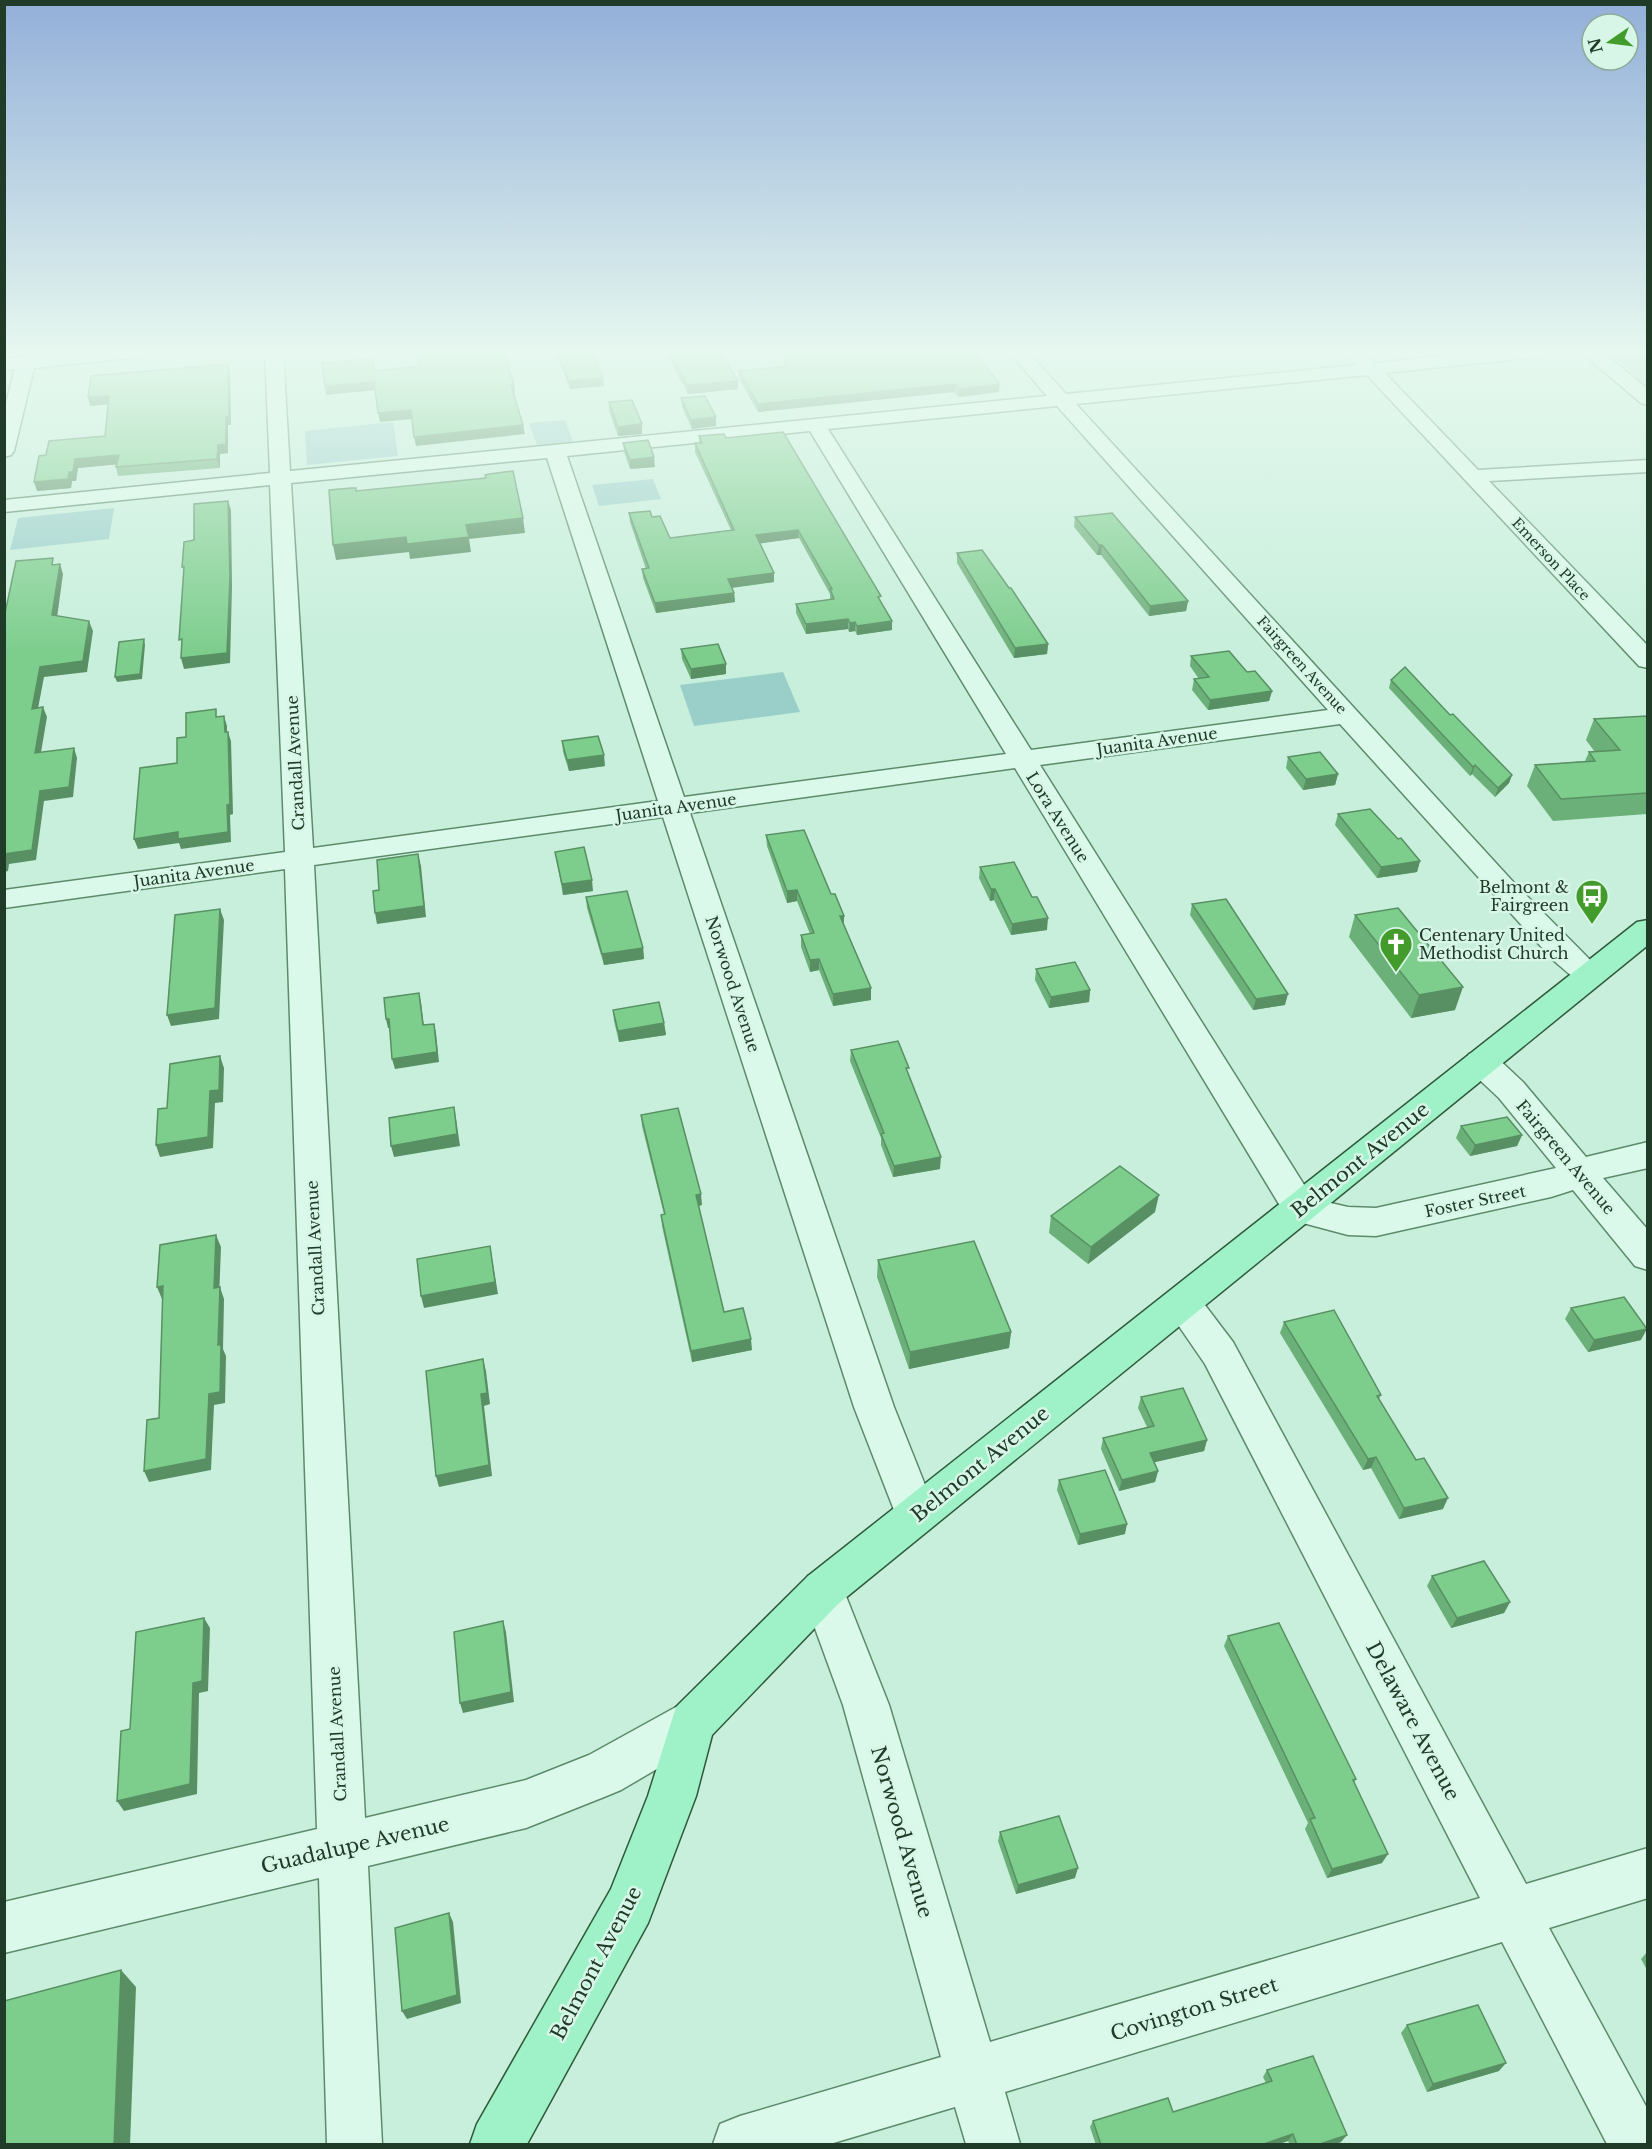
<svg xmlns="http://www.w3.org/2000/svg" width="1652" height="2149" viewBox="0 0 1652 2149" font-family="'Libre Baskerville',serif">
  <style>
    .green { fill: #9acec9 }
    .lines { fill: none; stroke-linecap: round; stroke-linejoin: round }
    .minor-casing { stroke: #5c8b6b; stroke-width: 3 }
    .major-casing { stroke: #30593b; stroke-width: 3 }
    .minor { fill: #dbf9ea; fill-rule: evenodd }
    .major { fill: #9ff2c7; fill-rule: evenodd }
    .wall { fill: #6cb079 }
    .shaded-wall { fill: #589063 }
    .building { fill: #7dcd8d; stroke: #589063; stroke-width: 1.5 }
    .labels { text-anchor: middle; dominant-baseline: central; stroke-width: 5; stroke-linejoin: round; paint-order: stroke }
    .far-street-label { font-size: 14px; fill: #203b27; stroke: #d7f6e7 }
    .street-label { font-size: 16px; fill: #203b27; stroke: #d7f6e7 }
    .poi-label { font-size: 16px; fill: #203b27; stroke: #d7f6e7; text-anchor: end }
    .near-street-label { font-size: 20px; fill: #203b27; stroke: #d7f6e7 }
  </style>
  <rect width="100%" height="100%" fill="#c7efdb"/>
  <g class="green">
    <path d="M1629,352H1647V385L1610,354Z"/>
    <path d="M565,420L573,441L537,445L529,423Z"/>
    <path d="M393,422L398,456L307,465L305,431Z"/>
    <path d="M653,479L661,499L599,506L592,485Z"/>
    <path d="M114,508L109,539L10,550L18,518Z"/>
    <path d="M783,672L800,712L694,726L680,685Z"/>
  </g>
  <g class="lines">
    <defs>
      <g id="minor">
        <path d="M78,352H148L139,357L34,368L14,451L11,455L4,457V411L15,369L4,370V359Z"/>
        <path d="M265,352H283L290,471L1047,396L1009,352H1028L1066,394L1357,365L1352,358L1355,354C1365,352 1369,356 1376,363L1481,352H1548L1539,357L1385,373L1478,470L1648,460V472L1489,481L1648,646V668L1639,666L1367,375L1076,404L1516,885L1605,975L1601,982C1580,988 1569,973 1553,960L1340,724L1040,765L1313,1199L1348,1207L1376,1208L1556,1168L1499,1098L1469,1070L1465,1062L1469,1054L1481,1051L1493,1054L1523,1082L1586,1157L1648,1142V1168L1603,1178L1648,1230V1270L1635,1266L1573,1190L1551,1197L1376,1236L1348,1235L1288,1219L1015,768L690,813L894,1407L937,1515L931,1528L916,1534L901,1528L854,1407L663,817L314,865L365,1818L526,1780L589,1755L676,1707L692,1700L708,1707L715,1723L708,1739L621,1790L604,1797L526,1828L368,1866L382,2144H327L319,1878L4,1953V1902L317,1829L285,869L4,908V890L285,852L270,485L4,512V500L270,473ZM1057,406L1328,710L1031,750L828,429ZM810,431L1006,754L684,797L567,456ZM547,458L658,801L313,848L291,483Z"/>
        <path d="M1581,352H1602L1648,389V405L1641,403Z"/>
        <path d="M1182,1288L1195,1292L1233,1342L1526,1884L1648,1848V1898L1549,1928L1648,2110V2144H1607L1502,1942L1005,2092L1020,2144H966L955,2107L830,2144H713L720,2124L740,2116L941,2057L843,1705L801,1590L808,1576L823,1570L838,1576L889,1705L990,2042L1480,1898L1205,1364L1163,1303L1169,1292Z"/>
      </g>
      <path id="major" d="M1648,920V945L838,1604L712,1735L696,1796L648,1923L527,2144H470L477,2124L611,1889L648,1796L676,1707L808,1576L1637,922Z"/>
    </defs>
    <use href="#minor" class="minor-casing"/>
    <use href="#major" class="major-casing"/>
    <use href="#minor" class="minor"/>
    <use href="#major" class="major"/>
  </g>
  <g class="wall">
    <path d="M555,352H593L604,386L570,389Z"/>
    <path d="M668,352H721L738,381V389L688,394L669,359Z"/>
    <path d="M802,352L999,392L959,397L954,392L758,412L739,379V371L785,366L783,362V354Z"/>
    <path d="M230,372L231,425H228V453L220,454V468L118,476L116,467V464L78,468L76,481H72L71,488L37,491L46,455L105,436L108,404L90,406L88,397Z"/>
    <path d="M681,398L716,426L692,429L682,407Z"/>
    <path d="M609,402L642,434L618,436L609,411Z"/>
    <path d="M699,436L726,438L881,602L892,630L857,635L855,631L849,632L848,629L806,634L796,613V604L830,600V594L799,538L760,543L774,573V582L732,588L734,593L735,602L656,613L643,578L642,569H646L630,522L629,513L670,538L731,530L695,452V443H699Z"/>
    <path d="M623,443L655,467L630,469L624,452Z"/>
    <path d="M1075,517L1188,601L1186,611L1149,616L1101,555H1097L1074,527Z"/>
    <path d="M957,553L1048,644L1047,654L1014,658L957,563Z"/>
    <path d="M681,649L726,674L691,679L682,659Z"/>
    <path d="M1191,656L1272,691L1269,701L1208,710L1192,690L1194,679H1199L1190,666Z"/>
    <path d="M1391,680L1512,775L1509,783L1495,797L1472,774L1470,776L1389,688Z"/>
    <path d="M1647,716V814L1553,821L1527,786L1535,765L1585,761L1589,752H1595L1586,740L1594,719Z"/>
    <path d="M562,741L605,766L569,771L563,752Z"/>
    <path d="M1288,757L1338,774L1335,785L1303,790L1286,768Z"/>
    <path d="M1338,814L1420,861L1417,872L1377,878L1335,825Z"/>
    <path d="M766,835L831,894L844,916V926L871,1000L833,1006L819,970L810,972L801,947V935L810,934L797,901L787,903L767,846Z"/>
    <path d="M555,852L593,891L563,895Z"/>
    <path d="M980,867L1047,930L1011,935L994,900L990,901L979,878Z"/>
    <path d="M586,897L643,948L644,959L604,965L587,908Z"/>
    <path d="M1192,904L1285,1005L1253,1010L1190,915Z"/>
    <path d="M1355,915L1455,1010L1411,1018L1349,937Z"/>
    <path d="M1036,969L1090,990L1089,1002L1049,1008L1035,980Z"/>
    <path d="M613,1010L664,1023L666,1035L619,1042L614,1021Z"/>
    <path d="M851,1050L909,1076L940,1169L893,1177L881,1145V1138L850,1061Z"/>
    <path d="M641,1115L702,1205L699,1206L724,1312L752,1350L692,1362L662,1226L661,1215L664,1214L642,1126Z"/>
    <path d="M1461,1126L1522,1135L1517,1146L1470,1156L1456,1138Z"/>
    <path d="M1155,1212L1088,1264L1049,1233L1051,1216Z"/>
    <path d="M878,1260L1011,1332L1009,1348L909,1369L877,1277Z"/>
    <path d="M1571,1308L1641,1340L1588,1352L1565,1319Z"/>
    <path d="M1284,1322L1381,1395L1379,1399L1443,1509L1399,1519L1371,1468L1363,1470L1280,1333Z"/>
    <path d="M1141,1397L1207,1440L1204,1451L1154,1462L1158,1471L1155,1482L1119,1491L1101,1449L1103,1438L1147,1427L1138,1408Z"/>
    <path d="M1059,1480L1125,1534L1078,1545L1057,1490Z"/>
    <path d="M1432,1576L1510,1602L1504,1613L1451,1628L1427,1586Z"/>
    <path d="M1228,1636L1356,1779L1354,1783L1382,1863L1327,1878L1305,1829L1308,1823L1224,1646Z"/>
    <path d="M1000,1832L1075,1878L1016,1894L998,1841Z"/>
    <path d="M1647,1952V1970L1641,1959Z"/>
    <path d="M1407,2025L1499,2071L1427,2092L1401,2033Z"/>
    <path d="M1267,2070L1341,2142L1333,2145H1290L1288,2141L1276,2145H1096L1090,2127L1093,2121L1173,2112L1266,2083L1263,2077Z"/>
  </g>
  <g class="shaded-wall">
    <path d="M228,364L230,372L231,425H228V453L220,454V468L217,459L218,445L226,417Z"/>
    <path d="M603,378L604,386L570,389L569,381Z"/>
    <path d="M738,381V389L688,394L687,385Z"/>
    <path d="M374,382L376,390L326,395L325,386Z"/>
    <path d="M955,384L954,392L758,412V404Z"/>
    <path d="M1000,384L999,392L959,397V389Z"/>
    <path d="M511,385H514L515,393L512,394Z"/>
    <path d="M109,396L111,404L90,406L88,397Z"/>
    <path d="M411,410L413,419L380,422L378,413Z"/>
    <path d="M716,417V426L692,429L691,420Z"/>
    <path d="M642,424V434L618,436V427Z"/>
    <path d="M523,425L525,434L416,446L414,437Z"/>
    <path d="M119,455L121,464L78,468L76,481H72L71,488L37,491L34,482L69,472L75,459Z"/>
    <path d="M654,457L655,467L630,469V460Z"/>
    <path d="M228,501L231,510L232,587L230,663L184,669L181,658Z"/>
    <path d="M523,518L525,533L469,539L471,552L410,559L409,552L336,560L333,545L466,525Z"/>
    <path d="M798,530L799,538L757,544L756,535Z"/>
    <path d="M1099,545H1102L1101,555H1097Z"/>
    <path d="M60,564L63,574L56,625L52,615Z"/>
    <path d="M774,573V582L728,588V579Z"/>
    <path d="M734,593L735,602L656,613L655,603Z"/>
    <path d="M1188,601L1186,611L1149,616L1150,606Z"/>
    <path d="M848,619V629L806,634V624Z"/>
    <path d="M89,621L93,631L87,672L44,677L36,719L32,709L40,667Z"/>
    <path d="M892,621V630L857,635V626Z"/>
    <path d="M855,622V631L849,632L850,623Z"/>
    <path d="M144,639L145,645L142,679L117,682L115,677Z"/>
    <path d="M1048,644L1047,654L1014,658L1015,648Z"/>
    <path d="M726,664V674L691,679V669Z"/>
    <path d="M1272,691L1269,701L1208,710L1210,700Z"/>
    <path d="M43,707L47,717L39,764L35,753Z"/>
    <path d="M224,716L227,726V742L225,732Z"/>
    <path d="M228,732L231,741L233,814L230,815L231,842L181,849L179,843L138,849L134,839L178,832L227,805Z"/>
    <path d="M74,748L77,758L73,797L44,801L36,860L9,864L8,871L4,872V854L40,791Z"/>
    <path d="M604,755L605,766L569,771L567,760Z"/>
    <path d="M1475,765L1472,774L1470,776L1473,767Z"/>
    <path d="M1338,774L1335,785L1303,790L1306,779Z"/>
    <path d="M1512,775L1509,783L1495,797L1498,788Z"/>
    <path d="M418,854L421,866L426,917L377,924L375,913Z"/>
    <path d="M1420,861L1417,872L1377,878L1381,867Z"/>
    <path d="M592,880L593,891L563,895L562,884Z"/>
    <path d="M991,889H995L994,900L990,901Z"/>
    <path d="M797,890V901L787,903V891Z"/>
    <path d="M220,909L224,920L219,1019L171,1026L167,1015Z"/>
    <path d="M840,916H844V927Z"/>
    <path d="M1048,918L1047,930L1011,935L1012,924Z"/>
    <path d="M643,948L644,959L604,965L602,954Z"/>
    <path d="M819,959V970L810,972V960Z"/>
    <path d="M1463,987L1455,1010L1411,1018L1419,995Z"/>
    <path d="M871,988V1000L833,1006V994Z"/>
    <path d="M1090,990L1089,1002L1049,1008L1051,997Z"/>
    <path d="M419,993L421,1002L425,1035L423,1025Z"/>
    <path d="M1288,994L1285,1005L1253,1010L1256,999Z"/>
    <path d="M386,1019H389L391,1028H388Z"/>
    <path d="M664,1023L666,1035L619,1042L618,1031Z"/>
    <path d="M434,1024L436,1033L439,1062L395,1069L392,1059Z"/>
    <path d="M220,1056L224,1068L223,1102L215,1103L213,1148L160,1157L156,1145L210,1091Z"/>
    <path d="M454,1107L456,1118L460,1146L394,1157L391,1146Z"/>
    <path d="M1522,1135L1517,1146L1470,1156L1475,1145Z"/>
    <path d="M941,1157L940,1169L893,1177L894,1166Z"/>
    <path d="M701,1194L702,1205L697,1206L696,1195Z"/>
    <path d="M1159,1195L1155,1212L1088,1264L1091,1247Z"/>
    <path d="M216,1235L221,1247L219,1300L214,1288Z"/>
    <path d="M490,1246L498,1294L424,1308L421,1296Z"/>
    <path d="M163,1286L162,1299L157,1287Z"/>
    <path d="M220,1287L224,1299L223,1349L226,1356L225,1403L214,1405L211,1470L149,1482L144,1471L209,1394L218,1345Z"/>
    <path d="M1647,1329L1641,1340L1588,1352L1594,1340Z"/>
    <path d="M1011,1332L1009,1348L909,1369L910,1352Z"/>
    <path d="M751,1339L752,1350L692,1362L691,1351Z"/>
    <path d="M483,1359L486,1371L490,1404L484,1406L492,1476L439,1487L436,1476Z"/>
    <path d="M1207,1440L1204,1451L1147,1464L1150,1453Z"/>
    <path d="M1376,1457L1371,1468L1363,1470L1368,1459Z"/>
    <path d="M1158,1471L1155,1482L1119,1491L1122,1480Z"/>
    <path d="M1448,1498L1443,1509L1399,1519L1404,1508Z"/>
    <path d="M1127,1524L1125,1534L1078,1545L1080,1534Z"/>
    <path d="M1510,1602L1504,1613L1451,1628L1457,1618Z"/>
    <path d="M204,1618L210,1628L208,1691L199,1693L197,1794L124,1811L117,1801L193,1683Z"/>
    <path d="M503,1621L506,1632L514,1702L463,1713L460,1703Z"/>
    <path d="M1388,1854L1382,1863L1327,1878L1332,1869Z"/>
    <path d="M1078,1868L1075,1878L1016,1894L1018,1885Z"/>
    <path d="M449,1913L453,1922L461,2003L407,2019L402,2011Z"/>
    <path d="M121,1970L136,1987L130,2145H114Z"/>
    <path d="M1506,2063L1499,2071L1427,2092L1433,2084Z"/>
    <path d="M1293,2134L1288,2141L1276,2145H1261Z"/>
    <path d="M1347,2135L1341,2142L1333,2145H1317Z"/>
  </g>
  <g class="building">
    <path d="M417,352H504L514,385H511L523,425L414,437L411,410L378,413L374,382L325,386L322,363L372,359L374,371L420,366Z"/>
    <path d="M557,352H593L603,378L569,381Z"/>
    <path d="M669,352H721L738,381L687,385Z"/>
    <path d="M802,352H973L1000,384L959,389L955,384L758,404L739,371L789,366L783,354Z"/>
    <path d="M228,364L229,417H226V444L218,445L217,459L116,467L119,455L75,459L73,472H69L68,479L34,482L39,456L46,455L49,441L105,436L109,396L88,397L91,376Z"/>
    <path d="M705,396L716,417L691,420L681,398Z"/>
    <path d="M632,400L642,424L618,427L609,402Z"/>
    <path d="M783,432L881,596L878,597L892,621L857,626L855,622L850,623L848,619L806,624L796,604L834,599L830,589H832L798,530L756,535L774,573L728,579L734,593L655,603L642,569L649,568L629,513L650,511L652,517L660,516L670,538L734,530L695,443H702L699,436L724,434L726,438Z"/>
    <path d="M648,440L654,457L630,460L623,443Z"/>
    <path d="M513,471L523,518L466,525L469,537L407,544L406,537L333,545L329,490L351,488H356V491L486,478L485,475L489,474Z"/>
    <path d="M228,501L230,576L227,653L181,658L182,639L179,640L184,567H182L184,542L194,540V504Z"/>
    <path d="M1112,513L1188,601L1150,606L1102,545H1099L1075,517Z"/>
    <path d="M982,550L1009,588H1011L1048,644L1015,648L957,553Z"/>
    <path d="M53,558L52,565L60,564L52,615L89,621L83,661L40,667L32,709L43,707L35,753L74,748L69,787L40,791L32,850L4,854V618L16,561Z"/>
    <path d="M144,639L140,674L115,677L119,642Z"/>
    <path d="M718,644L726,664L691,669L681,649Z"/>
    <path d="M1229,651L1247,672L1255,671L1272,691L1210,700L1194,679L1209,677L1191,656Z"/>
    <path d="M1405,667L1450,715L1453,714L1512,775L1498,788L1475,765L1473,767L1391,680Z"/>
    <path d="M216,709V717L224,716L225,732H228L230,804L227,805L228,832L178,839V832L134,839L140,768L177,763V738L186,737V713Z"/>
    <path d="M1647,716V793L1561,799L1535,765L1595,761L1589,752L1620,750L1594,719Z"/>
    <path d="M598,736L604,755L567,760L562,741Z"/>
    <path d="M1320,752L1338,774L1306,779L1288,757Z"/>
    <path d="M1370,809L1398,839L1401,838L1420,861L1381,867L1338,814Z"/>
    <path d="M804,830L831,894H835L844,916H840L871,988L833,994L819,959L810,960L801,935L814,933L797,890L787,891L766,835Z"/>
    <path d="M584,847L592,880L562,884L555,852Z"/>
    <path d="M418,854L424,906L375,913L373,891L379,890L377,860Z"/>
    <path d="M1014,862L1032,897H1037L1048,918L1012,924L995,889H991L980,867Z"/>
    <path d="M627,891L643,948L602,954L586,897Z"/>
    <path d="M1226,899L1288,994L1256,999L1192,904Z"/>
    <path d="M1398,908L1463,987L1419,995L1355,915Z"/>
    <path d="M220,909L215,1008L167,1015L175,915Z"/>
    <path d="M1075,962L1090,990L1051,997L1036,969Z"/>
    <path d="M419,993L423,1025L434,1024L437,1052L392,1059L389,1019H386L384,998Z"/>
    <path d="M659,1002L664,1023L618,1031L613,1010Z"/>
    <path d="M898,1041L909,1068H906L941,1157L894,1166L881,1134L884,1133L851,1050Z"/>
    <path d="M220,1056L219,1090L210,1091L208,1137L156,1145L158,1109L167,1108L170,1064Z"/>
    <path d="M454,1107L457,1134L391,1146L389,1118Z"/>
    <path d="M678,1108L701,1194L696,1195L724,1312L743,1308L751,1339L691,1351L661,1215L665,1214L641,1115Z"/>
    <path d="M1507,1117L1522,1135L1475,1145L1461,1126Z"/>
    <path d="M1120,1166L1159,1195L1091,1247L1051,1216Z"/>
    <path d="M216,1235L214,1288L220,1287L218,1345H221L220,1392L209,1394L206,1459L144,1471L147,1420L159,1418L163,1286L157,1287L160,1245Z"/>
    <path d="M974,1241L1011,1332L910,1352L878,1260Z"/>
    <path d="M490,1246L495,1282L421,1296L417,1259Z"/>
    <path d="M1624,1297L1647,1329L1594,1340L1571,1308Z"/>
    <path d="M1334,1310L1381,1395L1377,1396L1416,1460L1424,1458L1448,1498L1404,1508L1376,1457L1368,1459L1284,1322Z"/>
    <path d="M483,1359L487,1393L481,1394L489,1465L436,1476L426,1371Z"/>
    <path d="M1183,1388L1207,1440L1150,1453L1158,1471L1122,1480L1103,1438L1154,1426L1141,1397Z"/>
    <path d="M1105,1470L1127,1524L1080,1534L1059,1480Z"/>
    <path d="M1484,1561L1510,1602L1457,1618L1432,1576Z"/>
    <path d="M204,1618L202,1681L193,1683L190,1784L117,1801L121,1731L130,1729L136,1632Z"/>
    <path d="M503,1621L511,1692L460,1703L454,1632Z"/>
    <path d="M1279,1623L1356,1779L1353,1780L1388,1854L1332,1869L1310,1819L1315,1818L1228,1636Z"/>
    <path d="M1059,1816L1078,1868L1018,1885L1000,1832Z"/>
    <path d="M449,1913L457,1995L402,2011L395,1928Z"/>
    <path d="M121,1970L114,2145H4V2001Z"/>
    <path d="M1478,2005L1506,2063L1433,2084L1407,2025Z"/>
    <path d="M1313,2056L1347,2135L1317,2145H1297L1293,2134L1261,2145H1101L1093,2121L1168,2098L1173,2112L1272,2081L1267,2070Z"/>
  </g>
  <linearGradient id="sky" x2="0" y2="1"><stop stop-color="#93afd9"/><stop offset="0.54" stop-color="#e6f8ef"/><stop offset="1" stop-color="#e6f8ef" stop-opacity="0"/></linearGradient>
  <rect width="1652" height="653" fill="url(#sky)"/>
  <defs>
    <symbol id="bus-pin" viewBox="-11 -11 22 30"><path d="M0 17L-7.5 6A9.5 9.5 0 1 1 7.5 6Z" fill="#439b2b" stroke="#d7f6e7"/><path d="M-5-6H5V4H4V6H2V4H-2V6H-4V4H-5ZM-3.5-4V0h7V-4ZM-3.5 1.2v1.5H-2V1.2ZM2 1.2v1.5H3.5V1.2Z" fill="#fff"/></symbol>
    <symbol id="church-pin" viewBox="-11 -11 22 30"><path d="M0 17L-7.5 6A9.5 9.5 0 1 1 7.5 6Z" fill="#439b2b" stroke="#d7f6e7"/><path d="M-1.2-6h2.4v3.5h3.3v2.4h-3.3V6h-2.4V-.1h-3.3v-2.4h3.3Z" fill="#fff"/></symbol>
  </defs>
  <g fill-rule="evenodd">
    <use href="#bus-pin" x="1573" y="877" width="38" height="52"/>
    <use href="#church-pin" x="1377" y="925" width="38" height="52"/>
  </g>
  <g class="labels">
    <g class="far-street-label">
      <text transform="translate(1551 559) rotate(47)">Emerson Place</text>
      <text transform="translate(1302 665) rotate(48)">Fairgreen Avenue</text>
    </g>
    <g class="street-label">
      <text transform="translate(1157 741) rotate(-8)">Juanita Avenue</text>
      <text transform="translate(295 763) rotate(-93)">Crandall Avenue</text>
      <text transform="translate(676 807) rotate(-8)">Juanita Avenue</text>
      <text transform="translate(1058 817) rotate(58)">Lora Avenue</text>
      <text transform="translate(194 873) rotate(-8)">Juanita Avenue</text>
      <text transform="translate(733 984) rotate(72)">Norwood Avenue</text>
      <text transform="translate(1566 1157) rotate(50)">Fairgreen Avenue</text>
      <text transform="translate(1475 1201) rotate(-12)">Foster Street</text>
      <text transform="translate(315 1248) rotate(-93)">Crandall Avenue</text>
      <text transform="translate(337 1734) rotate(-93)">Crandall Avenue</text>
    </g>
    <g class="poi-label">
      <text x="1569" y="887">Belmont &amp;<tspan x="1569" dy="18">Fairgreen</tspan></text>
      <text x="1419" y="935" text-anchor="start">Centenary United<tspan x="1419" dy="18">Methodist Church</tspan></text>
    </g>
    <g class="near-street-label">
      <text transform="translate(1360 1160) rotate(-39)">Belmont Avenue</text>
      <text transform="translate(980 1464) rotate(-39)">Belmont Avenue</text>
      <text transform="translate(1413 1721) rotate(62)">Delaware Avenue</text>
      <text transform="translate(902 1832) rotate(74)">Norwood Avenue</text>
      <text transform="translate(355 1845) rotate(-13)">Guadalupe Avenue</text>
      <text transform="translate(596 1963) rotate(-62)">Belmont Avenue</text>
      <text transform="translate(1194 2009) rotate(-17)">Covington Street</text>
    </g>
  </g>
  <rect width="1652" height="2149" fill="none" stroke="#203b27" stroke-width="12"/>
  <g transform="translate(1610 42) rotate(256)"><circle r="28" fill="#d7f6e7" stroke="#8eab9a" stroke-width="1.5"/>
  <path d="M0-4.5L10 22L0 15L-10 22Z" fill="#439b2b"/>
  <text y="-9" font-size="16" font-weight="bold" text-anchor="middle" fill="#203b27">N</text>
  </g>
</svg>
